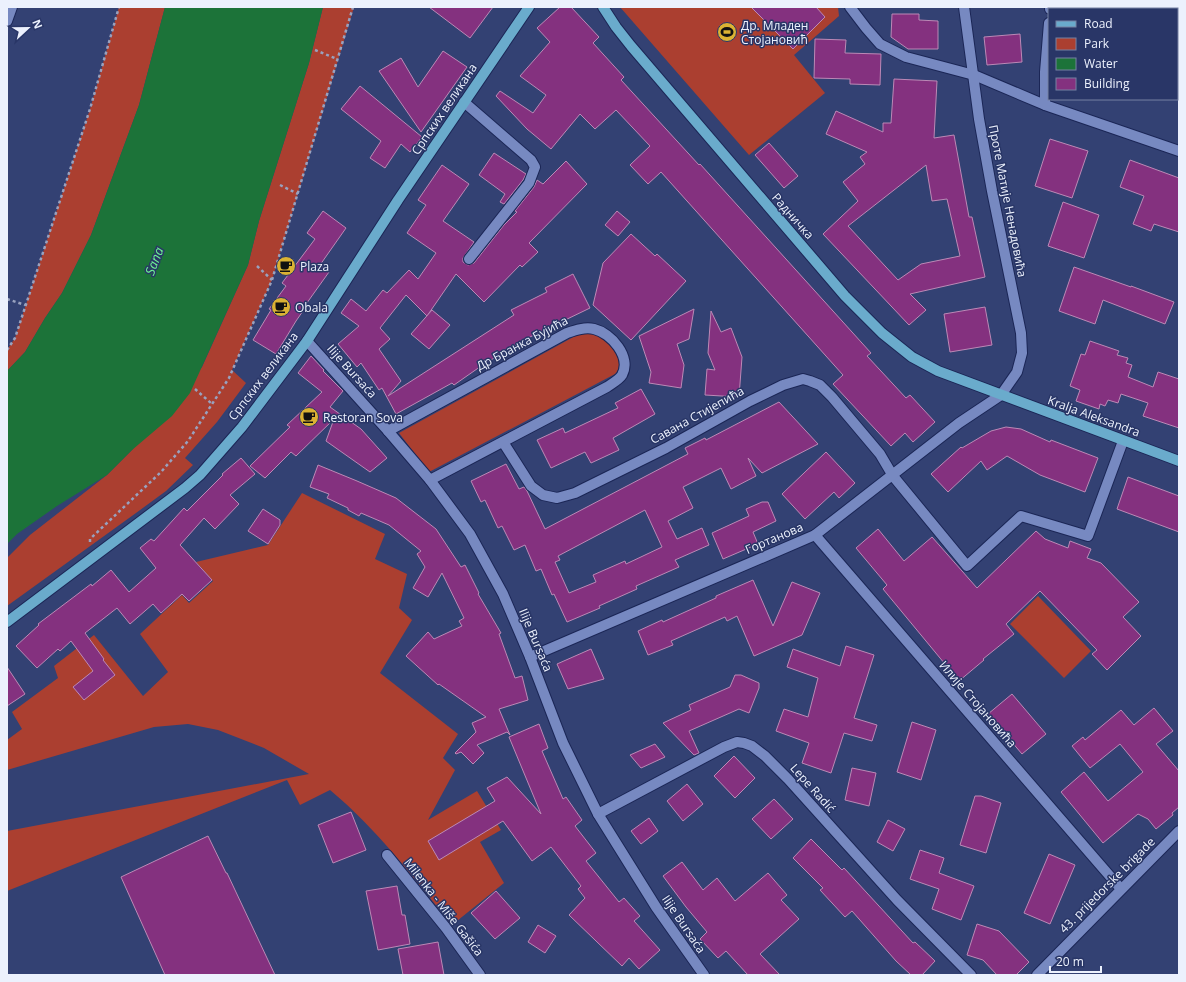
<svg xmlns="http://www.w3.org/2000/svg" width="1186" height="982" viewBox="0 0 1186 982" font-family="'Open Sans',sans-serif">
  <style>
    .green { fill: #ab3f30 }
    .water { fill: #1c7339 }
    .building { fill: #84317f; stroke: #bc89b6; fill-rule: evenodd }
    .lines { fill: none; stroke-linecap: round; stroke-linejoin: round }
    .minor-casing { stroke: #1b2656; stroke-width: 12 }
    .major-casing { stroke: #1b2656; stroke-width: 12 }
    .path { stroke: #99a2bf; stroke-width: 2.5; stroke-dasharray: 3 3; stroke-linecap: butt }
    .minor { stroke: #7789c1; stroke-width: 10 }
    .major { stroke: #6aabcc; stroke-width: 10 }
    .labels { text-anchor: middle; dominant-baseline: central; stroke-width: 3; stroke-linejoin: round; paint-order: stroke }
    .poi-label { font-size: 12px; fill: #ecf1fd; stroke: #293667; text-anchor: start }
    .street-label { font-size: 12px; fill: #ecf1fd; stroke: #293667 }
    .water-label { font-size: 13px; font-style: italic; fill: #6ef593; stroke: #293667 }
  </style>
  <rect width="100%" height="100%" fill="#334173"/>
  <g class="green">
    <path d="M119,7H165L139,105L91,235L62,293L45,318L25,352L7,371V350L15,338L90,109Z"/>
    <path d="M323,7H354L272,280L232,370L246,383L217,422L185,458L193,465L166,491L136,513L7,606V558L30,535L107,475L132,450L202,367L248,265L259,221L309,63Z"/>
    <path d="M620,7H838L839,16L794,55L825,93L749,155Z"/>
    <path d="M584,333C590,334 595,334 600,336C612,342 626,363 615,374L429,472L399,433L577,335Z"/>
    <path d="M302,493L385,534L375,559L407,574L399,608L412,620L380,673L458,734L443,758L455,770L428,820L477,791L501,830L480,842L504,883L452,925C414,878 377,829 330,790L300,805L287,780L7,891V831L309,774L264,748L218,730L188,724L154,727L7,770V740L22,729L12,712L58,678L54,666L94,635L143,696L168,672L140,634L182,595L189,603L213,581L196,562L268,545Z"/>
    <path d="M1038,596L1091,651L1064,678L1010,624Z"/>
  </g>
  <path class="water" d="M165,7H323L309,63L259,221L248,265L190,393L172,416L132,450L107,475L57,506L17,534L7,544V371L25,352L45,318L62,293L91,235L139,105Z"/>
  <g class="building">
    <path d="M429,7H493L470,38Z"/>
    <path d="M560,7H571L599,37L593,43L624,77L621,80L699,165L700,164L871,353L867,356L906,398L910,395L935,422L913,442L905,433L891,446L833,384L843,375L661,172L648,184L630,165L650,146L616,110L595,129L580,114L551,149L527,129L496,96L500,91L533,113L546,95L520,76L550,42L537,28Z"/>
    <path d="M751,7H816L825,17L793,49Z"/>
    <path d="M892,14H919V20L938,21V49H908L891,37Z"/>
    <path d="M1020,34L1022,62L987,65L984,37Z"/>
    <path d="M815,39L846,40L845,53L881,54L880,85L850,84V79L814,78Z"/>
    <path d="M443,51L467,67L421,132L379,71L401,58L418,87Z"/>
    <path d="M894,79L937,81L934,138L954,135L969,217H972L985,277L910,294L926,310L909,325L823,234L858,201L843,182L865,164L860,157L867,152L826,134L836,111L883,132V123H891ZM926,165L932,201L947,199L960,256L921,264L898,280L848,226Z"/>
    <path d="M360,86L422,137L410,152L401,144L385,168L370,158L381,141L341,109Z"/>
    <path d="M1050,139L1088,151L1072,198L1035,186Z"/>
    <path d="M769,143L798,176L784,188L755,155Z"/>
    <path d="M494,153L526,174L523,180L504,204L500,202L505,194L479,175Z"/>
    <path d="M1130,160L1179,178V232L1154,224L1151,231L1133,224L1144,196L1120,187Z"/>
    <path d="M566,161L587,184L529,243L538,252L522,267L520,265L484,302L456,274L427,316L406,295L380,328L390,339L379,349L401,381L388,396L514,315L511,310L547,292L545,288L573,274L590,308L530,337L484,364L454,385L452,383L396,414L382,388L379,390L361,363L357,367L338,344L359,326L341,313L351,299L366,311L383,290L387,293L409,270L418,279L436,253L407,233L426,205L418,200L442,165L469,184L443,221L474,242L463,258V262L468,265L474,263L504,225L517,212L515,211L534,187L537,180L543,184Z"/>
    <path d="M1063,202L1099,215L1084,258L1048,246Z"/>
    <path d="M323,211L346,228L320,265L329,272L304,307L305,308L296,321L276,354L253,340L271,310L269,309L286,286L282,283L315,239L307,233Z"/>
    <path d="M617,211L630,222L618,236L605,225Z"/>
    <path d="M631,234L655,256L657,254L686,281L631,340L593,305L603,263Z"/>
    <path d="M1074,267L1131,287V286L1174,302L1165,324L1103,300L1095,324L1059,311Z"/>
    <path d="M985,307L992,345L950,352L944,314Z"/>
    <path d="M694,309L689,339L677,344L684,365L681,388L649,383L651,372L639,336Z"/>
    <path d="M432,310L450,325L429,349L411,334Z"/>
    <path d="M711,311L721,332L731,328L742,357L739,397L705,395L707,369L715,370L708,353Z"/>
    <path d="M1090,341L1119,351L1117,355L1128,358L1126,363L1132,365L1128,377L1153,387L1158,372L1179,379V428L1143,416L1148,403L1121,394L1118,403L1108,400L1105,406L1100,404L1099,409L1076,401L1080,390L1070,386L1081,354L1085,355Z"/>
    <path d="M311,356L324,370L323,371L343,391L330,407L361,429L387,458L370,472L326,441L334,419L296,456L291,452L265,478L250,466L290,427L287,425L322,392L298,373Z"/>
    <path d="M641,389L655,414L613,438L619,450L591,463L585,452L551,468L537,440L563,428L565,433L618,408L615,403Z"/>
    <path d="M779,402L818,444L762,473L748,458L756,476L731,489L721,468L683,487L693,508L668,521L677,539L702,528L709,545L675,560L679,567L636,586L637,589L599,606L600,608L567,622L554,594L552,595L541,569L536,571L525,545L514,550L502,526L498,528L485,500L481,502L471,481L506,464L519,489L524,487L527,491L545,529L688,454L685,448L705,438L706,440ZM645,510L662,547L626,564L625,561L593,575L596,582L569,593L555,562L560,560L558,556Z"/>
    <path d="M1006,427L1021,429L1050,442L1051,440L1098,458L1085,492L1040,475L1007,456L987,470L981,461L948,492L931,474L961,447L962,448L991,431Z"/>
    <path d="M826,452L855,483L839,498L834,492L805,519L782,494Z"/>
    <path d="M241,458L255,474L230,495L239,504L215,529L204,518L180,545L212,580L189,601L182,594L161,613L153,604L130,624L117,608L85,633L104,659L103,660L115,675L84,700L73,687L93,671L71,641L60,651L58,649L37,668L16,646L39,625L38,624L91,584L92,586L111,570L129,592L156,568L140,548L151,539L154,541L184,508L187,511L223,475L222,474Z"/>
    <path d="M318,465L357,481L396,498L436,529L461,567L465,565L479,593L478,594L501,633L499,634L515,678L522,676L528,700L499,709L510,735L507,732L477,745L484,753L473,764L461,752L456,754L455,753L476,732L472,723L486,717L439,684L438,685L406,656L428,632L434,639L462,626L459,621L464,618L442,573L428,597L413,588L425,567L417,554L421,551L389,525L361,513L359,516L348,510V508L327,498L329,494L310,487Z"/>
    <path d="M1128,477L1179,496V532L1117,509Z"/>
    <path d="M762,502H768L776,521L753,532L758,544L723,559L712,533L749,516L746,509Z"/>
    <path d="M263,509L280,520V525L268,544L248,531Z"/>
    <path d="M878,529L904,561L932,537L977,588L1036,531L1045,539L1068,548L1070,541L1091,549L1087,558L1101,563L1139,602L1123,617L1141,636L1107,670L1092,654L1097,650L1040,591L1006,624L1014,634L983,659L984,660L959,681L883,589L887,585L856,548Z"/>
    <path d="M753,580L773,626L792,582L820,593L802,635L754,656L737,616L727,621L725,617L671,641L673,645L648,655L638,631L662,620L663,622L716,598V596Z"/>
    <path d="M846,646L874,655L854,718L877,725L872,741L844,733L831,773L802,763L809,743L776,731L784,709L808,717L818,678L787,667L793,649L840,666Z"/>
    <path d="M591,649L604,679L568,689L557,664Z"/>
    <path d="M7,667L25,694L7,706Z"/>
    <path d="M735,675H741L759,683V688L749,713L739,709L689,731L699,753L694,755L663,723L691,710L689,705L730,687Z"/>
    <path d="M1012,694L1046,734L1022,754L988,714Z"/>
    <path d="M1154,708L1173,731L1156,744L1179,771V807L1172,813L1173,815L1156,829L1148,819L1138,814L1103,843L1061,792L1084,772L1108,801L1143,772L1120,744L1090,768L1072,746L1083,737L1085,740L1121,710L1134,725Z"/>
    <path d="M912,722L936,730L921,780L897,772Z"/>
    <path d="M539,724L548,748L542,751L563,799L566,797L582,820L575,826L596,853L586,861L619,902L624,898L640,916L634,921L660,950L639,969L629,958L622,966L569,915L585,898L578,889L581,886L551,847L532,861L503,821L439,860L428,841L495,801L487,788L507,777L541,814L509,737Z"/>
    <path d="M655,744L665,757L641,768L630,755Z"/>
    <path d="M734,756L755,778L735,798L714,776Z"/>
    <path d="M852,768L876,773L869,806L845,800Z"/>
    <path d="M687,784L703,804L683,821L667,801Z"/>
    <path d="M975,796H981L1001,803L986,853L960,845Z"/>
    <path d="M774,799L793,819L771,839L752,819Z"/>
    <path d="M351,812L366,850L333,863L318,825Z"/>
    <path d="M649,818L658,831L641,844L631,831Z"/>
    <path d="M888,820L905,829L893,851L877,842Z"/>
    <path d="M208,836L226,873H227L275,975H165L121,877Z"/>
    <path d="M811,839L842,870L844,868L913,943L915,942L935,961L922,975H911L896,961L852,911L845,917L820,890L823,888L793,858Z"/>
    <path d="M920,850L944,858L939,873L974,886L961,920L932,909L939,889L910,879Z"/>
    <path d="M1049,854L1075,865L1050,924L1024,913Z"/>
    <path d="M682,862L703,890L717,878L735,901L768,873L787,895L781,900L799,919L760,954L780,975H748L726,951L718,958L700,939L707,932L686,907L663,876Z"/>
    <path d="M397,886L402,915H405L410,944L378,950L366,891Z"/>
    <path d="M496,891L520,918L495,939L471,913Z"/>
    <path d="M977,924L999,931L1029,962L1016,975H997L983,960L967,955Z"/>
    <path d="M538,925L556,936L545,953L528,942Z"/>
    <path d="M438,942L444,975H403L398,949Z"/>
  </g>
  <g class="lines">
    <defs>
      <g id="minor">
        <path d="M850,7L866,28L880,44L906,57L974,75L1045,105L1179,151"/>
        <path d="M1050,9V7"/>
        <path d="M7,21L12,7"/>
        <path d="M464,102L531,160L535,167L529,183L469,259"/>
        <path d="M1045,105V72L1049,23"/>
        <path d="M307,341L388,431L430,480L470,534L503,594L530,657L563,743L598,814L656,907L704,975"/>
        <path d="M388,431L567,333C576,330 585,327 594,329C611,333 632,357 622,375C619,380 611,384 607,387L430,480"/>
        <path d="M503,442L531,486L543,495L557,498L575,493L666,448L750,401L783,385L803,379L810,381L820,385L832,397L880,454L893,476L967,566L1021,516L1088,536L1123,441"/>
        <path d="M815,535L1121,889"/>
        <path d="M530,657L815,535L959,423L1001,395L1017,372L1022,353L1021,333L992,191L979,119L964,7"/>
        <path d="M598,814L724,747L737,742L744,743L752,746L765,756L788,779L897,900L971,975"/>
        <path d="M387,855L446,928L480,975"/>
        <path d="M1037,975L1179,831"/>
      </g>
      <g id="major">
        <path d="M603,7L616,27L631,46L845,296L882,333L912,357L938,371L1179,461"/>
        <path d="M7,622L185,488L200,475L242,427L307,341L398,200L529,7"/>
      </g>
    </defs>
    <use href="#minor" class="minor-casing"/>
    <use href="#major" class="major-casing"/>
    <g class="path">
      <path d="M315,50L337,59"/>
      <path d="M280,185L298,194"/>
      <path d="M257,266L272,280"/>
      <path d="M7,299L25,305"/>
      <path d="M7,350L15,338L90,109L119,7"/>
      <path d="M195,389L212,404"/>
      <path d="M90,542V539L161,472L188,441L229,378L272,280L353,7"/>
    </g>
    <use href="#minor" class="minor"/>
    <use href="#major" class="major"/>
  </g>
  <defs>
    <symbol id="stadium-disc" viewBox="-11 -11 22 22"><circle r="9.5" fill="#dbb233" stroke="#293667"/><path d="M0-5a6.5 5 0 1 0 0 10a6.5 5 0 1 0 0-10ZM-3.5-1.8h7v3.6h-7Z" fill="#111"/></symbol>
    <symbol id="cafe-disc" viewBox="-11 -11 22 22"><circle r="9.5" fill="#dbb233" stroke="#293667"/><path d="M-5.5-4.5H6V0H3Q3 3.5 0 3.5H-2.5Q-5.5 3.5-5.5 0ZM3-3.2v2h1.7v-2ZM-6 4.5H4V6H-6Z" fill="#111"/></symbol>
  </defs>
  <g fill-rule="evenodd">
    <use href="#stadium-disc" x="716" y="21" width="22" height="22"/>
    <use href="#cafe-disc" x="275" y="255" width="22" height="22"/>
    <use href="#cafe-disc" x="270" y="296" width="22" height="22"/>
    <use href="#cafe-disc" x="298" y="406" width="22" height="22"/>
  </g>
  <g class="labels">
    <g class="poi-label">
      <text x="741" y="25">Др. Младен<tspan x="741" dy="14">Стојановић</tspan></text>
      <text x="300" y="266">Plaza</text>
      <text x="295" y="307">Obala</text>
      <text x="323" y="417">Restoran Sova</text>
    </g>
    <g class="street-label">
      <text transform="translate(444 109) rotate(-56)">Српских великана</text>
      <text transform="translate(1008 201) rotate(79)">Проте Матије Ненадовића</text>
      <text transform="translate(793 216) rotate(49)">Радничка</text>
      <text transform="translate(522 343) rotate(-28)">Др Бранка Бујића</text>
      <text transform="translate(352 371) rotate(48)">Ilije Bursaća</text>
      <text transform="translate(263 376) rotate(-53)">Српских великана</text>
      <text transform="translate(697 415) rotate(-29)">Савана Стијепића</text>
      <text transform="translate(1094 416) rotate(20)">Kralja Aleksandra</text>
      <text transform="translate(774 538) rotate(-23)">Гортанова</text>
      <text transform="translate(536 640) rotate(67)">Ilije Bursaća</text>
      <text transform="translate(978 704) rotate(49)">Илије Стојановића</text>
      <text transform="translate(813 788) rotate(48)">Lepe Radić</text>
      <text transform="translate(1107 885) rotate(-45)">43. prijedorske brigade</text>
      <text transform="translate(444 907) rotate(52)">Milenka - Miše Gašića</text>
      <text transform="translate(684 924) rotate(56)">Ilije Bursaća</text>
    </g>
    <g class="water-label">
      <text transform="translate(154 261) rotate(-69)">Sana</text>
    </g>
  </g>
  <rect width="1186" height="982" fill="none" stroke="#ecf1fd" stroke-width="16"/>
  <rect x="1048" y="8" width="130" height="92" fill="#293667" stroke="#7781a3"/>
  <rect x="1056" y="21" width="20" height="6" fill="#6aabcc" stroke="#7781a3"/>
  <text x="1084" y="28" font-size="12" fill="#ecf1fd">Road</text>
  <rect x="1056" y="38" width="20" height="12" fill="#ab3f30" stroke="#7781a3"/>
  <text x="1084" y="48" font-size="12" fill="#ecf1fd">Park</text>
  <rect x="1056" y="58" width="20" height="12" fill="#1c7339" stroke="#7781a3"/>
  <text x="1084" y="68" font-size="12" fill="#ecf1fd">Water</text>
  <rect x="1056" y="78" width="20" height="12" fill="#84317f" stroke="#7781a3"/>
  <text x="1084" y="88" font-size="12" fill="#ecf1fd">Building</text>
  <g transform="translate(28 28) rotate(68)" stroke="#293667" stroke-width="3" paint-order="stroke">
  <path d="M0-3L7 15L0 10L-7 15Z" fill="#ecf1fd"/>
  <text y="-6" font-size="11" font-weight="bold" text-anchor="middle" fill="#ecf1fd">N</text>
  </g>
  <path d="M1050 966v6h51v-6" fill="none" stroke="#ecf1fd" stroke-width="2"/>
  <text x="1056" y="966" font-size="12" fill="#ecf1fd" stroke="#293667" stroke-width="3" paint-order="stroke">20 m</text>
</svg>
